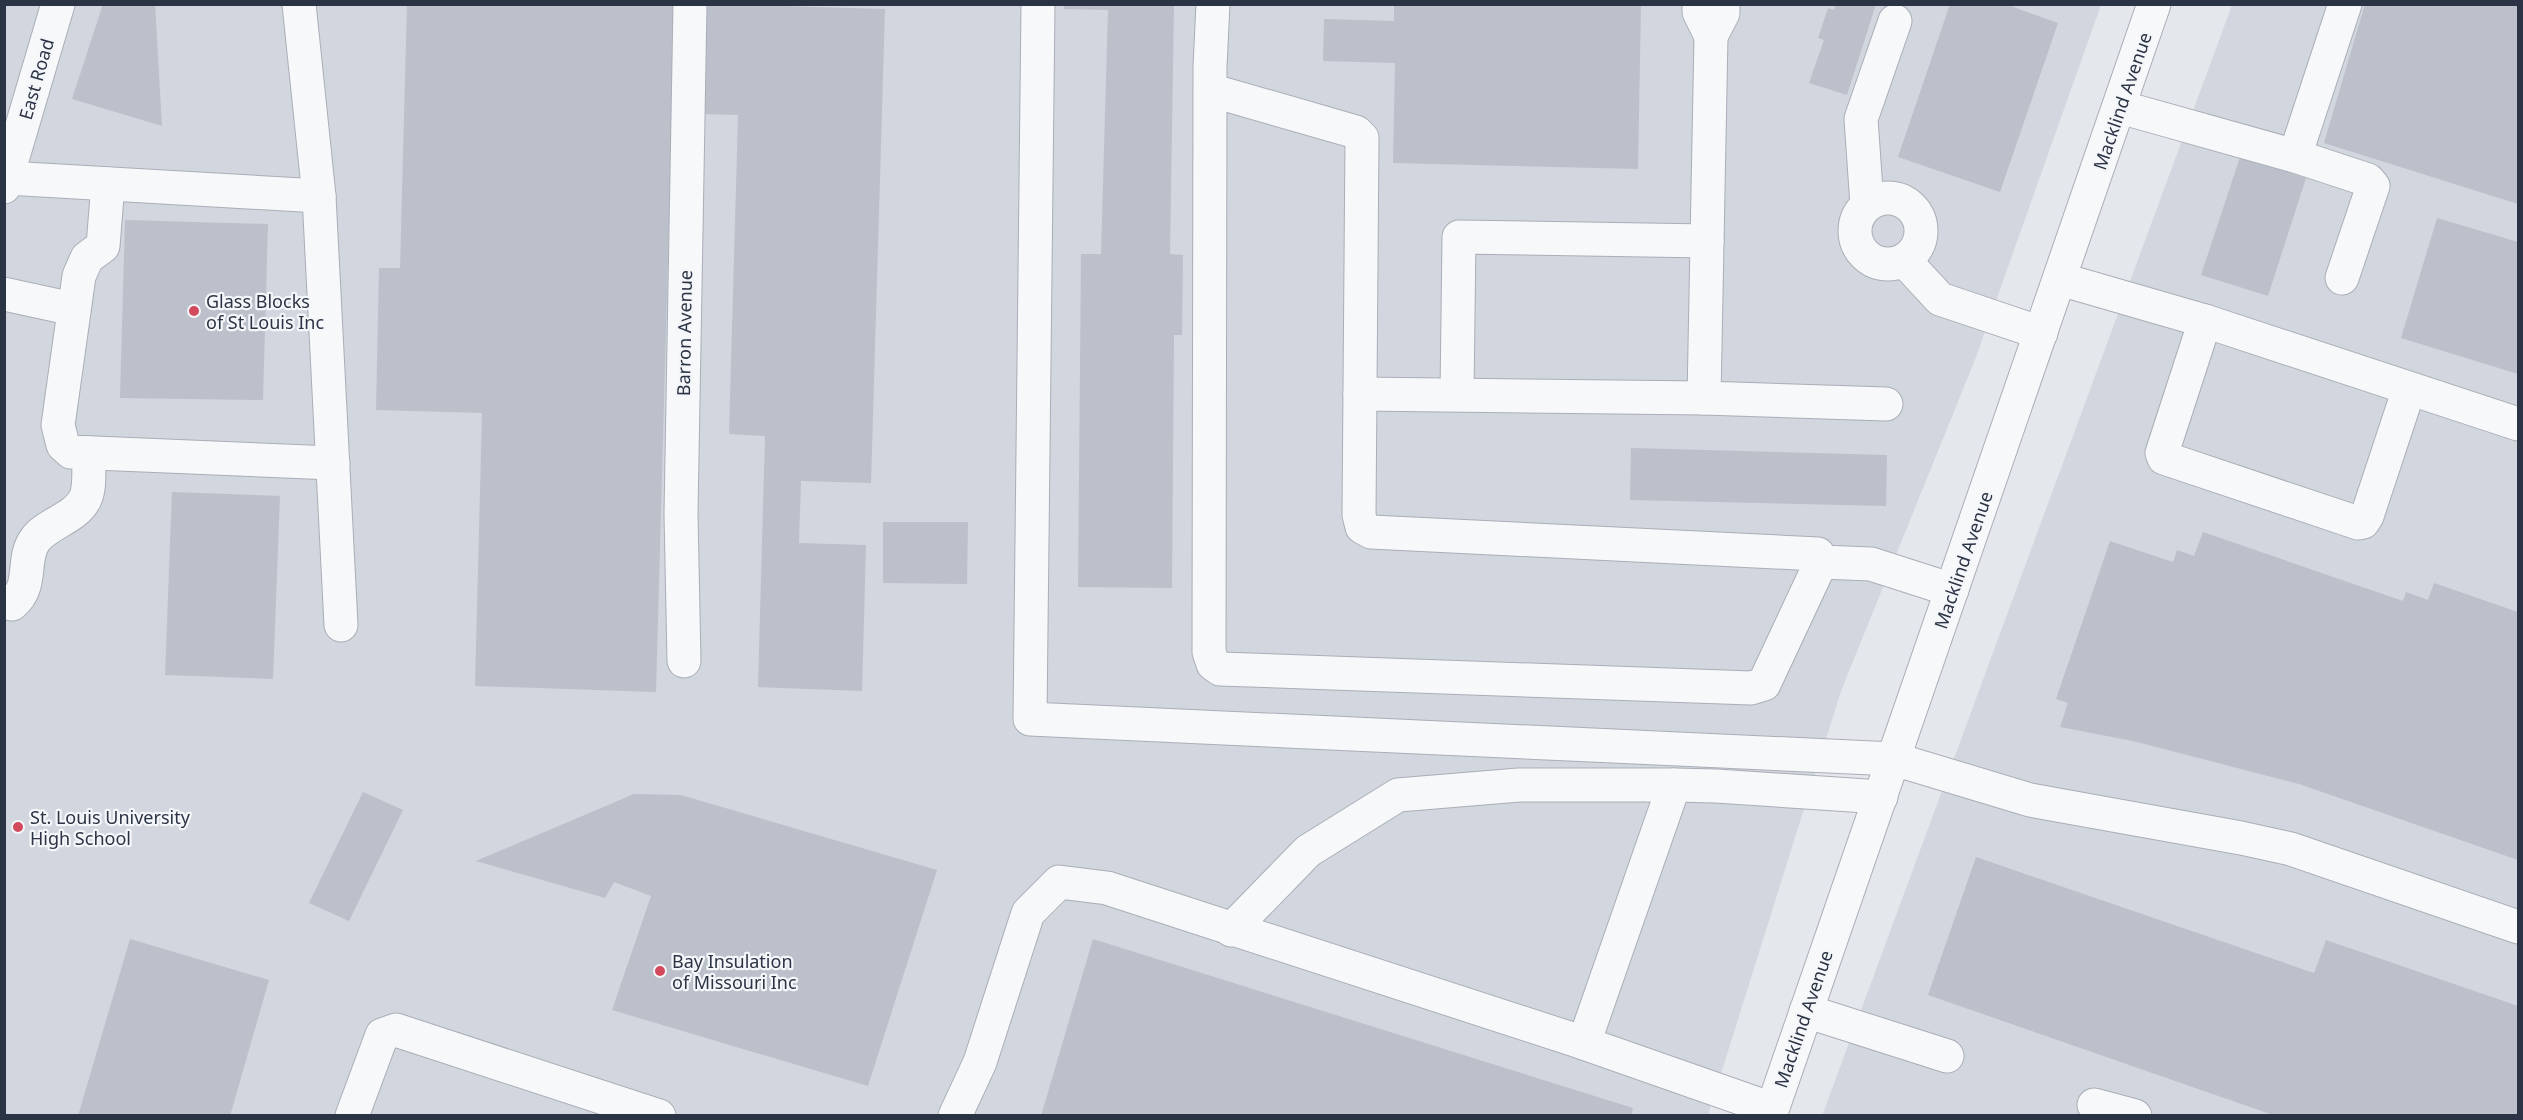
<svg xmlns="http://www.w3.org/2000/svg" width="2523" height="1120" viewBox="0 0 2523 1120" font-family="'Noto Sans',sans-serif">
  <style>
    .built { fill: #d2d6de }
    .building { fill: #bbc0ca }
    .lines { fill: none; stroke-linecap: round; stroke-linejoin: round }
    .minor-casing { stroke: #a9aeb7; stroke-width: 35 }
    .minor { stroke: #f7f8fa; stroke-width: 33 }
    .poi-dot { fill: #d1495b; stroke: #f4f6f9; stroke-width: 2 }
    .labels { text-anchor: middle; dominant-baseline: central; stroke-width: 4.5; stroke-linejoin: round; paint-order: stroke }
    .street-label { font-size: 18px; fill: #2b3445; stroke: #f4f6f9 }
    .poi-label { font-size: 18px; fill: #2b3445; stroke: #f4f6f9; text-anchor: start }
  </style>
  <rect width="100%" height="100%" fill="#e4e7ec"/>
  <g class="built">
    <path d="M2397,4L2518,11V1115L1822,1116L2232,5Z"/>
    <path d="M5,5H2101L1976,357L1841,691L1708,1115L5,1116Z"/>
  </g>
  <g class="building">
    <path d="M103,4H155L162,126L72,99Z"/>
    <path d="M407,4H675L656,692L475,686L482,413L376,410L379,268H400Z"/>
    <path d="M705,4L885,9L871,483L801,481L799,543L866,545L862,691L758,687L765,436L729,434L738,115L701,114Z"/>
    <path d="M1064,4H1174L1170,254L1183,255L1182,335H1174L1172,588L1078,587L1081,254H1101L1108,10L1064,9Z"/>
    <path d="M1394,4H1641L1638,169L1393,163L1395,63L1323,61L1324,19L1394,21Z"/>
    <path d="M1836,4H1876L1847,95L1809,83L1824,40L1818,38L1828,8L1834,10Z"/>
    <path d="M1950,4H2005L2058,23L2000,192L1898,157Z"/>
    <path d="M2365,4H2518V204L2324,143Z"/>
    <path d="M2240,157L2306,178L2268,296L2201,275Z"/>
    <path d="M2437,218L2518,242V374L2401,338Z"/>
    <path d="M125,220L268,224L263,400L120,398Z"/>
    <path d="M1631,448L1887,455L1886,506L1630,500Z"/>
    <path d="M172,492L280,496L273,679L165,675Z"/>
    <path d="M883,522H968L967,584L883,583Z"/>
    <path d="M2203,532L2403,601L2406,592L2428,600L2434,583L2518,612V860L2299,784L2133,741L2060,727L2068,703L2056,699L2110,541L2173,562L2177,550L2194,556Z"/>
    <path d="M363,792L403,810L349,921L309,903Z"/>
    <path d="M634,794L681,795L937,870L868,1086L612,1010L651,896L614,882L605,898L476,861Z"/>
    <path d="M1976,857L2314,973L2326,940L2518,1006V1116H2276L1928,995Z"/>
    <path d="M130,939L269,980L230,1116H78Z"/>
    <path d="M1093,939L1633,1108L1631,1116H1041Z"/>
  </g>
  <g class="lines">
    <defs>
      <g id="minor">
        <path d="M299,4L319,196L341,625"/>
        <path d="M1038,4L1030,719L1894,759L2030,800L2241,838L2291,849L2518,927"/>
        <path d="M1699,4V12L1711,36L1723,13V4"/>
        <path d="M1711,36L1704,398L1886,404"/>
        <path d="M1210,90L1356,132L1362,138L1359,515L1362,527L1371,532L1818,554L1821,562L1764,684L1751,688L1220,669L1213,664L1209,652L1210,67L1213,4"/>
        <path d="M2120,107L2295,156L2368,180L2373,186L2342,278"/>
        <path d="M2295,156L2345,4"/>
        <path d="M7,178L319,196"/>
        <path d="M108,184L103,246L87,258L79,276L58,425L63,445L71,452L333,463"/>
        <path d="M4,187L58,4"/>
        <circle cx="1888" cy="231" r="33"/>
        <path d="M1867,205L1861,119L1895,21"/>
        <path d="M1904,260L1940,299L2041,333"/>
        <path d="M2060,279L2205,321L2518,424"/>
        <path d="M4,294L73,309"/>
        <path d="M2205,321L2162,453L2164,458L2358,523L2363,522L2367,516L2409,389"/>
        <path d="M1360,394L1704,398"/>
        <path d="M1457,394L1459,237L1707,241"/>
        <path d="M1821,562L1871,564L1952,590"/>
        <path d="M4,602L12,604C34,586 21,559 35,540C47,523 75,519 85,499C91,487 88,467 89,453"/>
        <path d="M684,661L681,514L690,4"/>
        <path d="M1231,930L1308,851L1398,795L1519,785H1674L1716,786L1881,797"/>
        <path d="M1806,1011L1947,1056"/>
        <path d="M1584,1043L1674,785"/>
        <path d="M2094,1105L2135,1116"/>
        <path d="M352,1116L382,1035L396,1030L659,1116"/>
        <path d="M955,1116L980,1062L1028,913L1059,882L1107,888L1572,1039L1772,1109"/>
        <path d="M1770,1116L2154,4"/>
      </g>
    </defs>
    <use href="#minor" class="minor-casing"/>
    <use href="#minor" class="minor"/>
  </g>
  <g class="poi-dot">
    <circle cx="194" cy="311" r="6"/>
    <circle cx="18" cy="827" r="6"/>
    <circle cx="660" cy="971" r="6"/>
  </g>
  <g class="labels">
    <g class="street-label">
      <text transform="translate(36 79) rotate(-74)">East Road</text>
      <text transform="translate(2122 101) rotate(-71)">Macklind Avenue</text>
      <text transform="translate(684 333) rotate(-89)">Barron Avenue</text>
      <text transform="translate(1963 560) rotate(-71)">Macklind Avenue</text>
      <text transform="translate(1803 1019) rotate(-71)">Macklind Avenue</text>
    </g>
    <g class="poi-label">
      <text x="206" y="301">Glass Blocks<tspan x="206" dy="21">of St Louis Inc</tspan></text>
      <text x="30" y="817">St. Louis University<tspan x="30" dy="21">High School</tspan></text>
      <text x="672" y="961">Bay Insulation<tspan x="672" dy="21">of Missouri Inc</tspan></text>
    </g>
  </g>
  <rect width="2523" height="1120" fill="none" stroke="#2b3445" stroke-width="12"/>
</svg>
